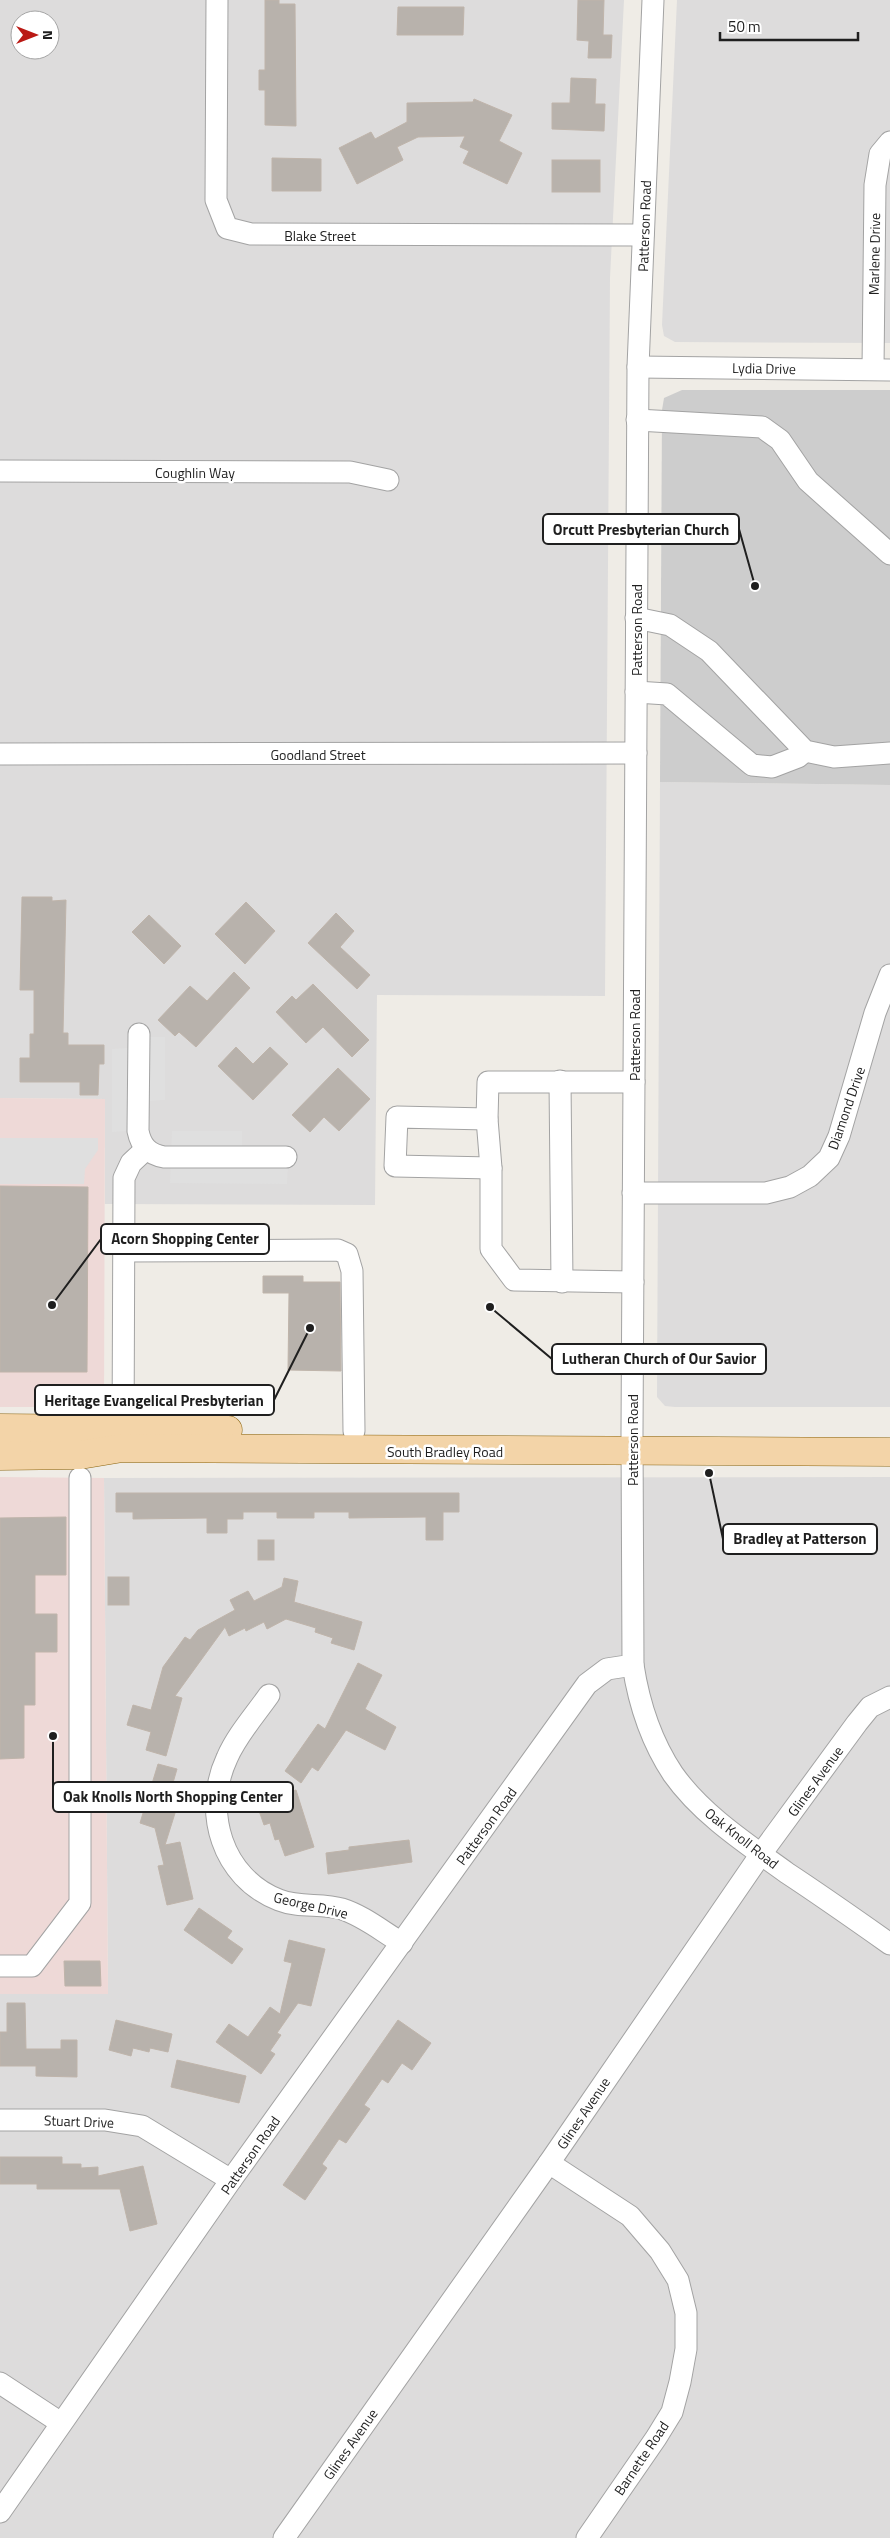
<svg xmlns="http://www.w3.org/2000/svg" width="890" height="2538" viewBox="0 0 890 2538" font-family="'Titillium Web',sans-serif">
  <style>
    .residential { fill: #dddcdc; fill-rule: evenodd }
    .commercial { fill: #eed9d7 }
    .religious { fill: #cdcdcd }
    .parking { fill: #dfdfdf }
    .building { fill: #b8b2ac; stroke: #bfb4aa }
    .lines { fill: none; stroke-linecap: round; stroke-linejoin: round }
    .minor-casing { stroke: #a3a3a3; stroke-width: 23 }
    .major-casing { stroke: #8b650f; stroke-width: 29 }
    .minor { stroke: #fff; stroke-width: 21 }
    .major { stroke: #f3d4a8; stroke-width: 28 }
    .labels { text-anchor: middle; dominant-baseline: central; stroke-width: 5; stroke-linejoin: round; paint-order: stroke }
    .street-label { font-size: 14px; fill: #1f1f1f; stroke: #fff }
    .leader { fill: none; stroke: #1f1f1f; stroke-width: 2 }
    .callout-dot { fill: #1f1f1f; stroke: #fff; stroke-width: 2 }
    .callout { fill: #fff; stroke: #1f1f1f; stroke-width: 2 }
    .callout-label { font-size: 15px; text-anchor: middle; font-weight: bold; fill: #1f1f1f }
  </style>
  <rect width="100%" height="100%" fill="#efece6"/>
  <g class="residential">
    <path d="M0,0H624L610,278L605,996L377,995L375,1205L105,1204V1099L0,1098ZM20,20H50V50H20Z"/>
    <path d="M677,0H890V343L675,342L664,336L662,325Z"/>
    <path d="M660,782L890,785V1407H675L665,1406L657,1397Z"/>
    <path d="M890,1477V2538H0V1994H108L104,1478Z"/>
  </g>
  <g class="commercial">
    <path d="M0,1098L105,1099L104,1407H0Z"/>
    <path d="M0,1477L104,1478L108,1994H0Z"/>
  </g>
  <path class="religious" d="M682,390H890V785L660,782L662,410L664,398Z"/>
  <g class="parking">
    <path d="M150,1037H165V1100L149,1101L126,1131L112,1132V1049L127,1048Z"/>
    <path d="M172,1131H242V1153L288,1166L287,1184L170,1183Z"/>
    <path d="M0,1138H98V1150L85,1169L84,1184H0Z"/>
  </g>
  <g class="building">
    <path d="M265,0H279V4H295L296,126L265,125V90H259V70H265Z"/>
    <path d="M578,0H604L603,35H612L611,58H588L589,41L577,40Z"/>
    <path d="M398,7H464L463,35H397Z"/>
    <path d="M571,78L596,79L595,104H605L604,131L552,129V103H570Z"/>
    <path d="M474,99L512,115L499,141L522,153L507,184L463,163L469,151L460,147L465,136L418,137L397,147L403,160L357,184L339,148L371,132L375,139L407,122V103L473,102Z"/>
    <path d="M272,158L321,159V191H272Z"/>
    <rect x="552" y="160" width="48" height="32"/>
    <path d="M22,897H52V901L66,900L63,1033H68V1045H104V1064H99L98,1095H80V1082H20V1058H30V1034H34V990H20Z"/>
    <path d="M246,902L275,931L245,964L215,934Z"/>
    <path d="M336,913L354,931L340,947L370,975L357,989L308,943Z"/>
    <path d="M149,915L181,946L164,964L132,932Z"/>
    <path d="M234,972L250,988L196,1047L179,1032L175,1036L158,1020L190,986L207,1001Z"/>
    <path d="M313,984L369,1040L352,1057L323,1027L306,1043L276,1012L292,996L296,1000Z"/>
    <path d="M236,1047L253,1064L270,1047L288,1064L253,1100L218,1066Z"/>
    <path d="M338,1068L370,1099L339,1131L324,1117L310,1132L292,1115Z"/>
    <path d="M0,1186L88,1187L87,1372H0Z"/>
    <path d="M263,1276H303V1282H340L341,1371L288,1370L289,1293H263Z"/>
    <path d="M116,1493H459V1512H443V1540H426V1517L349,1518V1512H314V1518H277V1512H243V1519H227V1533H207V1518L133,1519V1512H116Z"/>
    <path d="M66,1517V1575H35V1614H57V1652H35V1705H24V1758L0,1759V1518Z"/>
    <rect x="258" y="1540" width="16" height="20"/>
    <rect x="108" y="1577" width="21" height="28"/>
    <path d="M284,1578L298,1581L294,1602L362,1622L354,1650L331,1643L333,1638L315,1632L316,1628L286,1619L267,1629L264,1622L246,1631L245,1628L229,1636L225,1627L175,1696L182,1698L166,1756L146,1750L151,1732L127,1725L133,1705L151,1710L163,1667L185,1637L190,1640L198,1630L235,1610L230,1600L248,1591L254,1601L282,1587Z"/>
    <path d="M358,1663L382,1675L365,1709L396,1727L385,1750L346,1730L318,1771L312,1767L301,1783L285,1771L318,1724L325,1729Z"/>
    <path d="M158,1764L177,1769L166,1807L176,1810L165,1845L180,1842L193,1899L167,1905L158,1866L164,1865L155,1828L140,1823Z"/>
    <path d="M296,1790L314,1847L285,1856L279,1839L275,1840L270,1823L264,1825L256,1802Z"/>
    <path d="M409,1840L412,1862L328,1874L326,1853L349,1850V1847Z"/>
    <path d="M199,1908L232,1931L227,1938L243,1949L232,1964L184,1930Z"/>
    <path d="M289,1940L325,1949L311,2006L298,2003L277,2033L281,2035L270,2051L275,2054L261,2074L216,2042L229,2024L248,2037L270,2007L280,2014L292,1963L284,1961Z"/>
    <path d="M64,1961H100L101,1986H65Z"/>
    <path d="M7,2003H25L26,2049H61V2040H77V2077L36,2076V2066H0V2032H7Z"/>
    <path d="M116,2020L172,2034L168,2052L150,2048L149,2052L133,2048L131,2056L109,2050Z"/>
    <path d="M398,2020L431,2043L412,2070L402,2063L388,2083L382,2079L364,2105L370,2109L346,2143L339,2139L322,2164L327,2168L305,2200L283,2185Z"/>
    <path d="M177,2060L246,2076L239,2103L171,2087Z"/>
    <path d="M0,2157H62V2164H81V2168L98,2167V2176L143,2166L157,2224L130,2231L120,2189H37V2184H0Z"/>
  </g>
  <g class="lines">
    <defs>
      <g id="minor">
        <path d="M217,0L216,200L227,228L251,234L643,235"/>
        <path d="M638,367L890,370"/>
        <path d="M873,369L875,185L880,154L890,142"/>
        <path d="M637,420L762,427L780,440L808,481L890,554"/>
        <path d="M0,471L350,472L388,480"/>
        <path d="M636,618L670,625L709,651L805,751L834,757L890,753"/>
        <path d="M636,692L667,694L752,765L772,767L798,757L805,751"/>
        <path d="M0,754L636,753"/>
        <path d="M139,1034L138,1131C141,1146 148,1154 164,1157H286"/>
        <path d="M560,1081L562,1282"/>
        <path d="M487,1119L397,1117L395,1166L491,1168"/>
        <path d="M633,1193H766L790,1187L810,1176L829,1158L839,1136L875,1013L890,975"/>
        <path d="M124,1251L338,1250L347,1254L352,1271L354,1431"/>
        <path d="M633,1282L514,1280L491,1249V1168L487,1119L488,1082H634"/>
        <path d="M123,1443L124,1178L131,1163L146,1149"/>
        <path d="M633,1665C639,1704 651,1741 673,1774C702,1815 747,1844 787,1873C822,1896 856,1920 890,1944"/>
        <path d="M269,1695C255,1715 237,1735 227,1758C202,1811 222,1878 279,1900C299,1908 322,1903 342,1909C364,1916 383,1932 402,1943"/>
        <path d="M0,1966H32L80,1903V1478"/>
        <path d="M0,2120H105L142,2126L231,2180"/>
        <path d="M549,2163L630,2216L660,2251L678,2280L686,2313V2349L680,2382L672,2412L656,2438L587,2538"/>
        <path d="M0,2383L61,2423"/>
        <path d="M0,2512L231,2180L587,1684L607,1669L633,1665L632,1433L638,367L653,0"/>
        <path d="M284,2538L549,2163L761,1854L857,1723L870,1707L890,1697"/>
      </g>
      <g id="major">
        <path d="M0,1428L228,1430"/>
        <path d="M0,1456L80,1455L122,1448L890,1452"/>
      </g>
    </defs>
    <use href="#minor" class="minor-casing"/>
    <use href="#major" class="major-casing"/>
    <use href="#minor" class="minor"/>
    <use href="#major" class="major"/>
  </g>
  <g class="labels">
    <g class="street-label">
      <text transform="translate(644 226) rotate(-88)">Patterson Road</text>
      <text x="320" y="235">Blake Street</text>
      <text transform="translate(874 254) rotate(-89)">Marlene Drive</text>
      <text transform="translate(764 368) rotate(1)">Lydia Drive</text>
      <text x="195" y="472">Coughlin Way</text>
      <text transform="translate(636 630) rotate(-90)">Patterson Road</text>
      <text x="318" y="754">Goodland Street</text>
      <text transform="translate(634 1035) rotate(-90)">Patterson Road</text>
      <text transform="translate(846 1108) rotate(-71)">Diamond Drive</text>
      <text transform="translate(632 1440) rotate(-90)">Patterson Road</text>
      <text x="445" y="1451">South Bradley Road</text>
      <text transform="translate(815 1781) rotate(-54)">Glines Avenue</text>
      <text transform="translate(486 1826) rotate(-54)">Patterson Road</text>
      <text transform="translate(742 1838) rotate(38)">Oak Knoll Road</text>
      <text transform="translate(311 1905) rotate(13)">George Drive</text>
      <text transform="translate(583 2113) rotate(-56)">Glines Avenue</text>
      <text transform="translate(79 2121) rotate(2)">Stuart Drive</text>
      <text transform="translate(250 2155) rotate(-55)">Patterson Road</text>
      <text transform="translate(350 2444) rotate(-55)">Glines Avenue</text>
      <text transform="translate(641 2458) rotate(-56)">Barnette Road</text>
    </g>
  </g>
  <path class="leader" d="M755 586L739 529M52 1305L101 1239M490 1307L552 1359M310 1328L274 1400M709 1473L723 1539M53 1736L53 1797"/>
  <g class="callout-dot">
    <circle cx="755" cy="586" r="5"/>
    <circle cx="52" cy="1305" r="5"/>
    <circle cx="490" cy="1307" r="5"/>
    <circle cx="310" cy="1328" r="5"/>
    <circle cx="709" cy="1473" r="5"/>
    <circle cx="53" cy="1736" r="5"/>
  </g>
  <g class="callout">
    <rect x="543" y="514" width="196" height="30" rx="5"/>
    <rect x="101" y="1224" width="168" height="30" rx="5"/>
    <rect x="552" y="1344" width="214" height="30" rx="5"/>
    <rect x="35" y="1385" width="239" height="30" rx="5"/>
    <rect x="723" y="1524" width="154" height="30" rx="5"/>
    <rect x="53" y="1782" width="240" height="30" rx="5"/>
  </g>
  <g class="callout-label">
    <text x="641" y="535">Orcutt Presbyterian Church</text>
    <text x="185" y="1244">Acorn Shopping Center</text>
    <text x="659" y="1364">Lutheran Church of Our Savior</text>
    <text x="154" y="1406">Heritage Evangelical Presbyterian</text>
    <text x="800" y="1544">Bradley at Patterson</text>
    <text x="173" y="1802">Oak Knolls North Shopping Center</text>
  </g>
  <g transform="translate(35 35) rotate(90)"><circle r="24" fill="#ffffff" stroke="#a5a5a5"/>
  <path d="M0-4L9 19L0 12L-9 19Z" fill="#ba1914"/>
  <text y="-8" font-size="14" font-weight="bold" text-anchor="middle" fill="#1f1f1f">N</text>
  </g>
  <path d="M720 32v8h138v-8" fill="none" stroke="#1f1f1f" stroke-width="2.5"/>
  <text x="728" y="32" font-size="15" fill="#1f1f1f" stroke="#ffffff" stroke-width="4" paint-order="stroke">50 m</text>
</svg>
